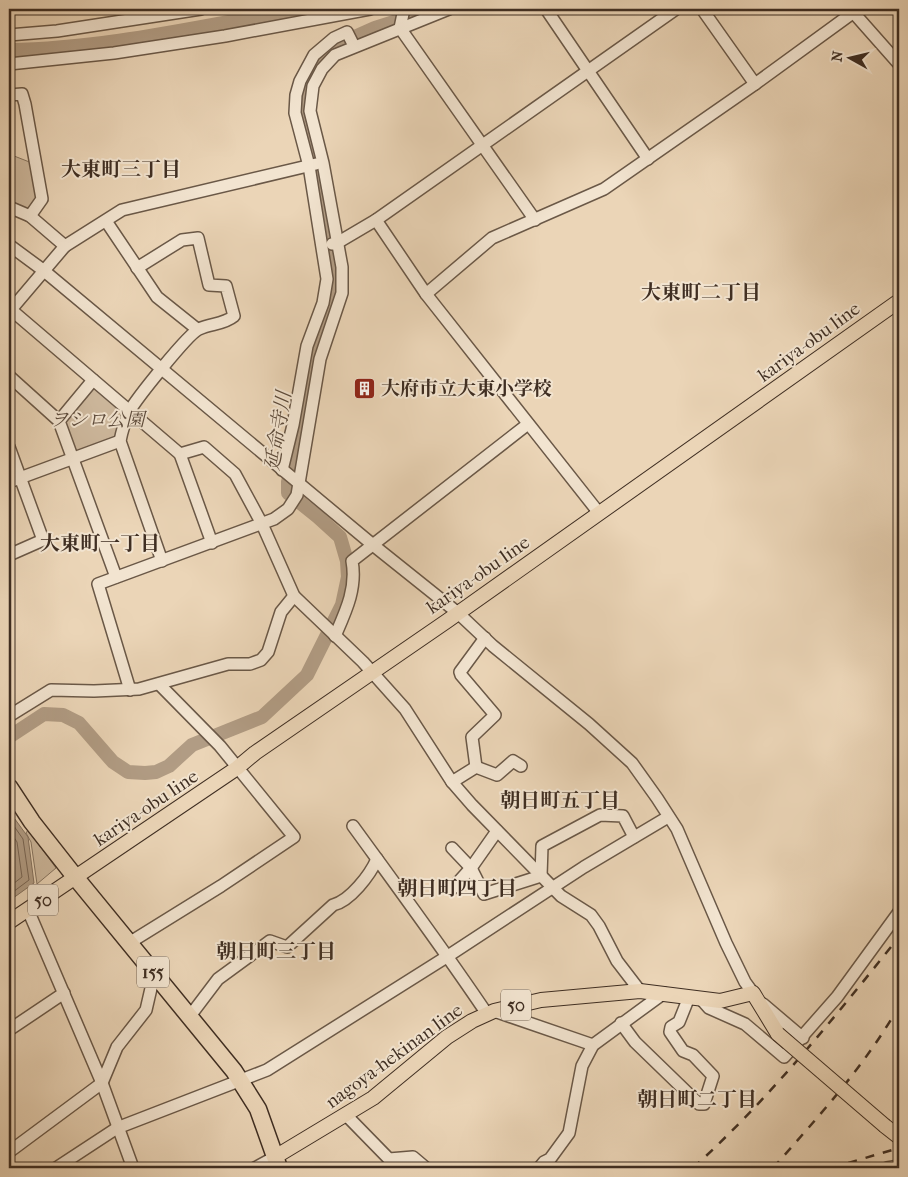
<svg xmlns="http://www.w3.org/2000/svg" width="908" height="1177" viewBox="0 0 908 1177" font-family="'IM FELL French Canon','Noto Serif JP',serif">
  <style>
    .green { fill: #ceb99e; stroke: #867460 }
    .water { fill: #b19c84; stroke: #83705d }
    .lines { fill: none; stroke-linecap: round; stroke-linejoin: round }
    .shore { stroke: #786553; stroke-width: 1 }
    .river { stroke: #b19c84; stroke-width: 14 }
    .minor-casing { stroke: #6a5847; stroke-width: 14 }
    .major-casing { stroke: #3f2e22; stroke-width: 16 }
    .highway-casing { stroke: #3f2e22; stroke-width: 19 }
    .minor { stroke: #f2e4d0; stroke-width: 11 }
    .major { stroke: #ebd5b7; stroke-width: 14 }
    .highway { stroke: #ebd5b7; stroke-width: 16 }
    .rail { stroke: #3f2e22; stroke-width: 2.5; stroke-dasharray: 9 9; stroke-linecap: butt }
    .major-bridge-casing { stroke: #3f2e22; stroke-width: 16; stroke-linecap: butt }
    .major-bridge { stroke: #ebd5b7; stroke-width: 14 }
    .labels { text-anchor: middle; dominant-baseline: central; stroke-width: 4; stroke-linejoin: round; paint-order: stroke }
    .shield { fill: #f2e4d0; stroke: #756556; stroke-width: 1 }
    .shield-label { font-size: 18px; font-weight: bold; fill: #3f2e22 }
    .street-label { font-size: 19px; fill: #3f2e22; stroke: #f2e4d0 }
    .poi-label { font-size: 19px; font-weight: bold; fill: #3f2e22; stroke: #f2e4d0; text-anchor: start }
    .park-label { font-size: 19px; font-style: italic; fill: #5c4a3b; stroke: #f2e4d0 }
    .neighbourhood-label { font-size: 20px; font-weight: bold; fill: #3f2e22; stroke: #f2e4d0 }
    .water-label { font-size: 20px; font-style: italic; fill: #5c4a3a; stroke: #f2e4d0 }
  </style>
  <rect width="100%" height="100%" fill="#ebd5b7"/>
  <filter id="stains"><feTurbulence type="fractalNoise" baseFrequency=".004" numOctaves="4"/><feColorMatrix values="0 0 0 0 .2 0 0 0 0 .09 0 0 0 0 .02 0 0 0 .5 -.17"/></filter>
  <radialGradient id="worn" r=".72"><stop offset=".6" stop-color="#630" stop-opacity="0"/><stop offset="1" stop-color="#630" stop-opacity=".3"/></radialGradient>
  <g class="green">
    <path d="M9,154L32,163L38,198L30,211L9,202Z"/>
    <path d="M94,384L127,413L118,439L74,454L64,421Z"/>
    <path d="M28,830L56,868L37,884L31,842L26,833Z"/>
  </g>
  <path class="water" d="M9,811L28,837L34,883L9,901Z"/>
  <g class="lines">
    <g class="shore">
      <path d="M9,819L23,839L29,880L9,895"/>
      <path d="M9,830L17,842L22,877L9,887"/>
    </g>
    <g class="river">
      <path d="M9,50C107,49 205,25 301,9"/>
      <path d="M9,737L44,714L63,715L79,723L113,762L128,772L145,773L156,772L169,766L192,745L262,717L307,675L342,605L348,577L347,561L340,537L318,517L288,493V482L302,424L310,363L329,312L334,279L320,184L304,116L303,103L309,76L328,49L375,28L435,9"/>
    </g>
    <defs>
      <g id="minor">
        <path d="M404,9L400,28L535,220"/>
        <path d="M546,9L648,159"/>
        <path d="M702,9L755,84"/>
        <path d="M853,12L899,64"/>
        <path d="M9,35L57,31L201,9"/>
        <path d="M9,64L114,53L225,36L370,9"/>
        <path d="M9,95L22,94L25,104L42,199L30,216"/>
        <path d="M9,207L30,216L65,246L122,210L316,164"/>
        <path d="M376,220L426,294L599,513"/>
        <path d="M106,221L157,297L197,329"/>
        <path d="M332,244L337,243L376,220L676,9"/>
        <path d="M9,245L43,270L373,545L458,613L493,646L589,724L632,763L657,798L677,829L726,943L745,982L753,993"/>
        <path d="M137,268L182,240L198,238L209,285L226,286L234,316C223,325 211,323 199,329C188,334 136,399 129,412C125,421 122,431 120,441L162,561"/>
        <path d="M426,294L492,238L604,189L755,84L858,9"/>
        <path d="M9,308L180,454L212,543"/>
        <path d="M9,312L65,246"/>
        <path d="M9,376L59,421L116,577"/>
        <path d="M59,421L93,380"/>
        <path d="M9,447L43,540L9,555"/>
        <path d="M180,454L204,447L235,474L262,524L294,596L363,662L405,709L452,782L472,805L561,896L591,915L599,926L617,961L640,991"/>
        <path d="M282,470L293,425L307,346L323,303L327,279L309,166L295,113L296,95L300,81L314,55L334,38L347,32L354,46"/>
        <path d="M9,482L120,441"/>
        <path d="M335,636C346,611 357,588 352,561L528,424"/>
        <path d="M130,690L98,584L274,519L288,509L297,495L320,359L342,293V267L323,163L310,111L313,86L322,69L335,55L449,9"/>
        <path d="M9,716L51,690L94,691L139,689L228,664H250L261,660L268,652L281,612L294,596"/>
        <path d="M476,767L472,737L495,715L461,675L460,672L485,638"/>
        <path d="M452,782L476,767L497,775L513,761L521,766"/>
        <path d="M353,826C398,888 444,950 487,1014"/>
        <path d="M452,848L471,868L484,894L541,876L542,846L600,815L623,816L634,837"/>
        <path d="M453,888L471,868L497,831"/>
        <path d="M28,910L102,1083L133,1168"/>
        <path d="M129,943L221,886L294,837L220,746L159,684"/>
        <path d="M701,999L709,1008L745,1024L784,1057L837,997L899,912"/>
        <path d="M763,1004L803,1038"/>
        <path d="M494,1011L593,1045"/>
        <path d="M190,1016L218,979L270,941L287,947L333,905C350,901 370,875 377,859"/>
        <path d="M621,1023L635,1042L699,1104H704L713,1076L693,1055L683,1051L670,1032L671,1027L679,1022L689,997"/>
        <path d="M9,1030L64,993"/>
        <path d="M347,1116L389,1159L413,1157L426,1168"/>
        <path d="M9,1152L102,1083L117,1047L146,1010L152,984L157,976"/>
        <path d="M56,1168L117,1128L267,1070L448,956L584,867L668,817"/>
        <path d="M255,1168L275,1157"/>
        <path d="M539,1168L544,1162L550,1159L569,1133L582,1066L593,1045L664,993"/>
        <path d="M887,1168L899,1166"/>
      </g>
      <g id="major">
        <path d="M9,922L237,768L255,753L447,621L899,301"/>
        <path d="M885,1126L899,1137"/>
        <path d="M275,1157L373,1098L447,1037L472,1021L494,1011L541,1000L640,991L720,1001L753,993L778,1034"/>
      </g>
      <path id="highway" d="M9,787L32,822L76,878L234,1071L258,1109L279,1168"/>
    </defs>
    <use href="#minor" class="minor-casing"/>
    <use href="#major" class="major-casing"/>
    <use href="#highway" class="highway-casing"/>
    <use href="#minor" class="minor"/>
    <use href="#major" class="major"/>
    <use href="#highway" class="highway"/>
    <g class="rail">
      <path d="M693,1168C770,1098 834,1018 899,937"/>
      <path d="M773,1168C818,1117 865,1066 899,1006"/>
      <path d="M831,1168L899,1148"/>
    </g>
    <defs>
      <path id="major-bridge" d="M778,1034L885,1126"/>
    </defs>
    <use href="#major-bridge" class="major-bridge-casing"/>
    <use href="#major-bridge" class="major-bridge"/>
  </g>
  <defs>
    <symbol id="building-square" viewBox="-11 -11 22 22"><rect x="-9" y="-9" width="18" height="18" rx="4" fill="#8f2418" stroke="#f2e4d0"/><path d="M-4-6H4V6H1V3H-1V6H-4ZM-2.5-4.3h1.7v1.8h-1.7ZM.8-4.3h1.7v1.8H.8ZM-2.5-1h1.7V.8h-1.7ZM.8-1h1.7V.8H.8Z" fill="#fff"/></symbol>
  </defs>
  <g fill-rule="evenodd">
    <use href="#building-square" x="352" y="376" width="25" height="25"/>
  </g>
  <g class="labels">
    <g class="shield">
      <rect x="28" y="884.5" width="30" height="31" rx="4"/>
      <rect x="137" y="956.5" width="32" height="31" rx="4"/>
      <rect x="501" y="989.5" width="30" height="31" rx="4"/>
    </g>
    <g class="shield-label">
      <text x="43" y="900">50</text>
      <text x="153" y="972">155</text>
      <text x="516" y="1005">50</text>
    </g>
    <g class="street-label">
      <text transform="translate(809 342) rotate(-36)">kariya-obu line</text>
      <text transform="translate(478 575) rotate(-35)">kariya-obu line</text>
      <text transform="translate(146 808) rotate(-34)">kariya-obu line</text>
      <text transform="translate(394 1056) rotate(-36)">nagoya-hekinan line</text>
    </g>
    <g class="poi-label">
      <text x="381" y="389">大府市立大東小学校</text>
    </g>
    <g class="park-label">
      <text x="97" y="420">ヲシロ公園</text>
    </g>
    <g class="neighbourhood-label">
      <text x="121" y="169">大東町三丁目</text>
      <text x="701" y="292">大東町二丁目</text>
      <text x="100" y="543">大東町一丁目</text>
      <text x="560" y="800">朝日町五丁目</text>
      <text x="457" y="888">朝日町四丁目</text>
      <text x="276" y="951">朝日町三丁目</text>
      <text x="697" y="1099">朝日町二丁目</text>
    </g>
    <g class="water-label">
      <text transform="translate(278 431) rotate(-81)">延命寺川</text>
    </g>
  </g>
  <rect width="908" height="1177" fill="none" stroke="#ebd5b7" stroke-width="30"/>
  <rect x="10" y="10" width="888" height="1157" fill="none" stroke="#3f2e22" stroke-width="2.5"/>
  <rect x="15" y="15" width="878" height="1147" fill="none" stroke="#3f2e22"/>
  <g transform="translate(850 58) rotate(278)" stroke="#f2e4d0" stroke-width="4" paint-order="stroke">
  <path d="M0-4L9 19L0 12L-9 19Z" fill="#3f2e22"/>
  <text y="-8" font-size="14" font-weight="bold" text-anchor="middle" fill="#3f2e22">N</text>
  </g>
  <rect width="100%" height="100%" filter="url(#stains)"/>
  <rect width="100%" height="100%" fill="url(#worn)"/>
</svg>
